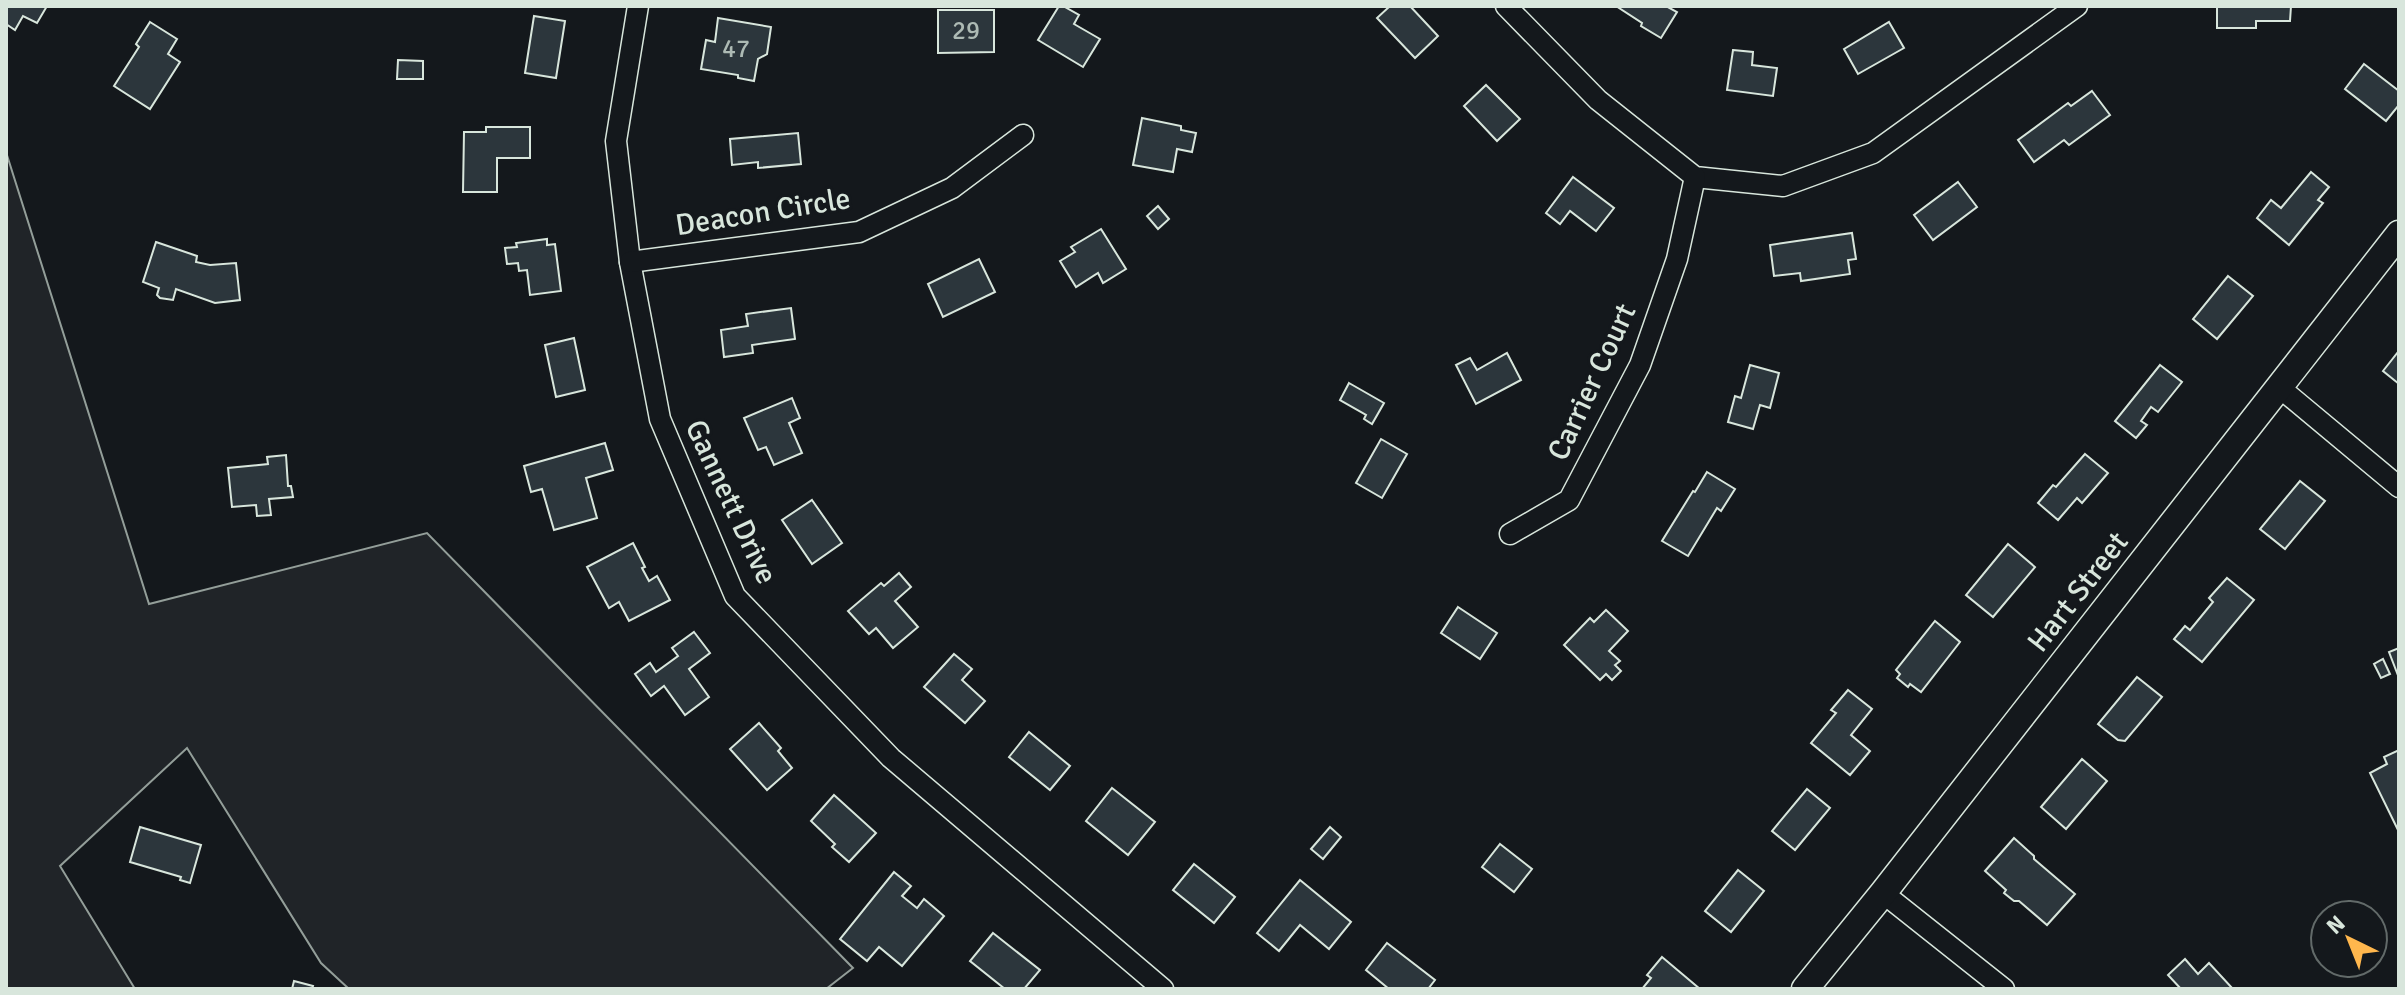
<svg xmlns="http://www.w3.org/2000/svg" width="2405" height="995" viewBox="0 0 2405 995" font-family="Signika,sans-serif">
  <style>
    .green { fill: #202428; stroke: #939e99; stroke-width: 2 }
    .building { fill: #2c363c; stroke: #d8e6dc; stroke-width: 2 }
    .lines { fill: none; stroke-linecap: round; stroke-linejoin: round }
    .minor-casing { stroke: #d8e6dc; stroke-width: 23 }
    .tertiary-casing { stroke: #d8e6dc; stroke-width: 29 }
    .minor { stroke: #14181c; stroke-width: 20 }
    .tertiary { stroke: #14181c; stroke-width: 26 }
    .labels { text-anchor: middle; dominant-baseline: central; stroke-width: 6; stroke-linejoin: round; paint-order: stroke }
    .number-label { font-size: 26px; fill: #adbab4 }
    .street-label { font-size: 30px; fill: #d8e6dc; stroke: #14181c }
  </style>
  <rect width="100%" height="100%" fill="#14181c"/>
  <path class="green" d="M6,152L149,604L427,533L853,968L826,989H349L321,963L187,748L60,866L135,989H6Z"/>
  <g class="building">
    <path d="M6,6H47L37,23L23,16L15,30L6,24Z"/>
    <path d="M1059,6H1063L1079,15L1074,24L1100,39L1083,67L1038,40Z"/>
    <path d="M1390,6H1410L1438,36L1415,58L1377,18Z"/>
    <path d="M1616,6H1666L1677,12L1661,38L1641,26L1642,23Z"/>
    <path d="M2217,6H2291L2290,21H2256V28H2217Z"/>
    <path d="M938,10H994V52L938,53Z"/>
    <path d="M534,16L565,21L556,78L525,73Z"/>
    <path d="M718,18L771,27L767,54L758,59L754,81L738,78V75L701,69L706,40L715,42Z"/>
    <path d="M150,22L177,39L168,54L180,62L150,109L114,86L139,47L136,44Z"/>
    <path d="M1889,22L1904,48L1858,74L1844,49Z"/>
    <path d="M1733,50L1753,52L1752,65L1777,68L1773,96L1727,90Z"/>
    <path d="M398,60L423,61V79H397Z"/>
    <path d="M2364,64L2399,91V105L2386,121L2345,89Z"/>
    <path d="M1486,85L1520,119L1497,141L1464,106Z"/>
    <path d="M2092,91L2110,115L2069,145L2064,140L2034,162L2018,140L2068,103L2071,106Z"/>
    <path d="M1142,118L1181,126V130L1196,133L1192,152L1177,149L1173,172L1133,165Z"/>
    <path d="M486,127H530V158H497V192H463L464,132H486Z"/>
    <path d="M798,133L801,164L758,168V162L732,165L730,139Z"/>
    <path d="M2311,172L2329,187L2318,200L2323,203L2289,245L2257,218L2271,200L2281,208Z"/>
    <path d="M1573,177L1614,208L1596,231L1570,211L1560,224L1546,213Z"/>
    <path d="M1958,182L1977,207L1933,240L1914,215Z"/>
    <path d="M1158,206L1169,219L1158,229L1147,216Z"/>
    <path d="M1101,229L1126,269L1103,283L1098,273L1076,287L1060,261L1075,252L1071,247Z"/>
    <path d="M1852,233L1856,259L1848,260L1850,274L1801,281L1800,273L1774,276L1770,245Z"/>
    <path d="M547,239V245L555,244L561,291L530,295L527,270L519,271L518,263L507,264L505,248L517,247L516,243Z"/>
    <path d="M156,242L197,256L196,262L210,265L236,263L240,300L215,303L176,289L173,300L160,298L157,295L159,288L143,282Z"/>
    <path d="M979,259L995,292L943,317L928,284Z"/>
    <path d="M2228,276L2253,296L2217,339L2193,319Z"/>
    <path d="M791,308L795,339L752,345L753,353L724,357L721,330L748,326L746,314Z"/>
    <path d="M574,338L585,390L556,397L545,345Z"/>
    <path d="M2398,352L2399,353V384L2383,371Z"/>
    <path d="M1507,353L1521,380L1476,404L1456,365L1470,358L1477,370Z"/>
    <path d="M1750,365L1779,373L1770,408L1760,405L1753,429L1728,422L1735,396L1741,398Z"/>
    <path d="M2160,365L2182,382L2158,412L2151,407L2141,421L2147,425L2136,438L2115,421Z"/>
    <path d="M1349,383L1384,403L1372,424L1364,419L1366,415L1340,400Z"/>
    <path d="M792,398L800,418L789,423L802,453L774,465L766,447L758,450L744,418Z"/>
    <path d="M1381,439L1407,454L1382,498L1356,483Z"/>
    <path d="M605,443L613,470L586,478L597,518L554,530L542,489L531,492L524,466Z"/>
    <path d="M2085,454L2108,473L2082,503L2077,498L2058,520L2038,503L2053,485L2056,487Z"/>
    <path d="M286,455L288,486H291L293,497L269,499L271,515L257,516L256,505L232,507L228,468L268,464L267,457Z"/>
    <path d="M1707,472L1735,489L1721,511L1717,508L1688,556L1662,541L1693,491L1695,492Z"/>
    <path d="M2300,481L2325,501L2285,549L2260,529Z"/>
    <path d="M812,500L842,543L812,564L782,520Z"/>
    <path d="M633,543L645,567L642,568L649,581L657,576L670,600L629,621L619,602L609,608L587,567Z"/>
    <path d="M2008,544L2035,567L1993,617L1966,595Z"/>
    <path d="M899,573L911,587L895,601L918,627L893,648L876,628L869,634L848,611L881,583L884,586Z"/>
    <path d="M2227,578L2254,600L2202,662L2174,639L2185,626L2190,630L2213,602L2209,598Z"/>
    <path d="M1458,607L1497,633L1480,659L1441,633Z"/>
    <path d="M1606,610L1628,631L1609,651L1620,661L1615,665L1621,671L1612,680L1606,674L1600,680L1564,645L1590,618L1594,622Z"/>
    <path d="M1935,621L1960,642L1921,692L1910,684L1908,687L1897,678L1900,674L1896,670Z"/>
    <path d="M694,632L710,653L689,669L709,697L685,715L664,686L651,696L635,674L650,663L656,672L678,656L672,648Z"/>
    <path d="M2399,648V678L2389,652Z"/>
    <path d="M954,654L972,669L962,680L985,701L965,723L924,687Z"/>
    <path d="M2383,659L2390,674L2381,678L2374,664Z"/>
    <path d="M2137,677L2162,697L2125,741L2118,740L2098,724Z"/>
    <path d="M1848,690L1872,709L1851,735L1870,751L1850,775L1811,743L1836,713L1831,710Z"/>
    <path d="M759,723L781,748L778,751L792,768L767,790L730,749Z"/>
    <path d="M1029,732L1070,766L1050,790L1009,757Z"/>
    <path d="M2399,750V832L2370,773L2387,764L2384,757Z"/>
    <path d="M2082,759L2107,781L2066,829L2041,807Z"/>
    <path d="M1112,788L1155,822L1128,855L1086,821Z"/>
    <path d="M1807,789L1830,808L1795,850L1772,831Z"/>
    <path d="M834,795L876,833L849,862L832,847L835,844L811,821Z"/>
    <path d="M140,827L201,845L190,883L180,880L181,877L130,862Z"/>
    <path d="M1330,827L1341,837L1323,859L1311,849Z"/>
    <path d="M2014,838L2034,856V859L2075,894L2047,925L2019,901H2014L2004,893L2006,890L1985,871Z"/>
    <path d="M1500,844L1532,869L1514,892L1482,867Z"/>
    <path d="M1194,864L1235,897L1214,923L1173,890Z"/>
    <path d="M1738,870L1764,891L1731,932L1705,911Z"/>
    <path d="M894,872L911,886L902,896L917,908L924,899L944,916L902,966L879,947L867,961L840,939Z"/>
    <path d="M1300,880L1351,922L1329,949L1300,925L1279,951L1257,933Z"/>
    <path d="M993,933L1040,970L1024,989H1005L970,961Z"/>
    <path d="M1387,943L1435,980L1428,989H1389L1366,970Z"/>
    <path d="M1662,957L1700,989H1642L1651,978L1647,975Z"/>
    <path d="M2185,959L2198,974L2209,963L2233,989H2181L2168,975Z"/>
    <path d="M294,981L313,986L312,989H292Z"/>
  </g>
  <g class="lines">
    <defs>
      <g id="minor">
        <path d="M638,6L616,141L630,262L660,419L735,596L891,758L1163,989"/>
        <path d="M1506,6L1598,100L1695,177L1783,186L1873,153L2077,6"/>
        <path d="M630,262L859,232L952,188L1023,135"/>
        <path d="M2279,387L2399,487"/>
        <path d="M1510,534L1569,500L1640,365L1677,259L1695,177"/>
        <path d="M1883,893L2004,989"/>
      </g>
      <path id="tertiary" d="M1805,989L1883,893L2399,234"/>
    </defs>
    <use href="#minor" class="minor-casing"/>
    <use href="#tertiary" class="tertiary-casing"/>
    <use href="#minor" class="minor"/>
    <use href="#tertiary" class="tertiary"/>
  </g>
  <g class="labels">
    <g class="number-label">
      <text x="966" y="31">29</text>
      <text x="736" y="49">47</text>
    </g>
    <g class="street-label">
      <text transform="translate(763 212) rotate(-9)">Deacon Circle</text>
      <text transform="translate(1592 382) rotate(-65)">Carrier Court</text>
      <text transform="translate(731 502) rotate(65)">Gannett Drive</text>
      <text transform="translate(2078 592) rotate(-52)">Hart Street</text>
    </g>
  </g>
  <rect width="2405" height="995" fill="none" stroke="#d8e6dc" stroke-width="16"/>
  <g transform="translate(2349 939) rotate(317)"><circle r="38" fill="#14181c" stroke="#626a69" stroke-width="2"/>
  <path d="M0-6L14 30L0 20L-14 30Z" fill="#ffb74d"/>
  <text y="-12" font-size="22" font-weight="bold" text-anchor="middle" fill="#d8e6dc">N</text>
  </g>
</svg>
